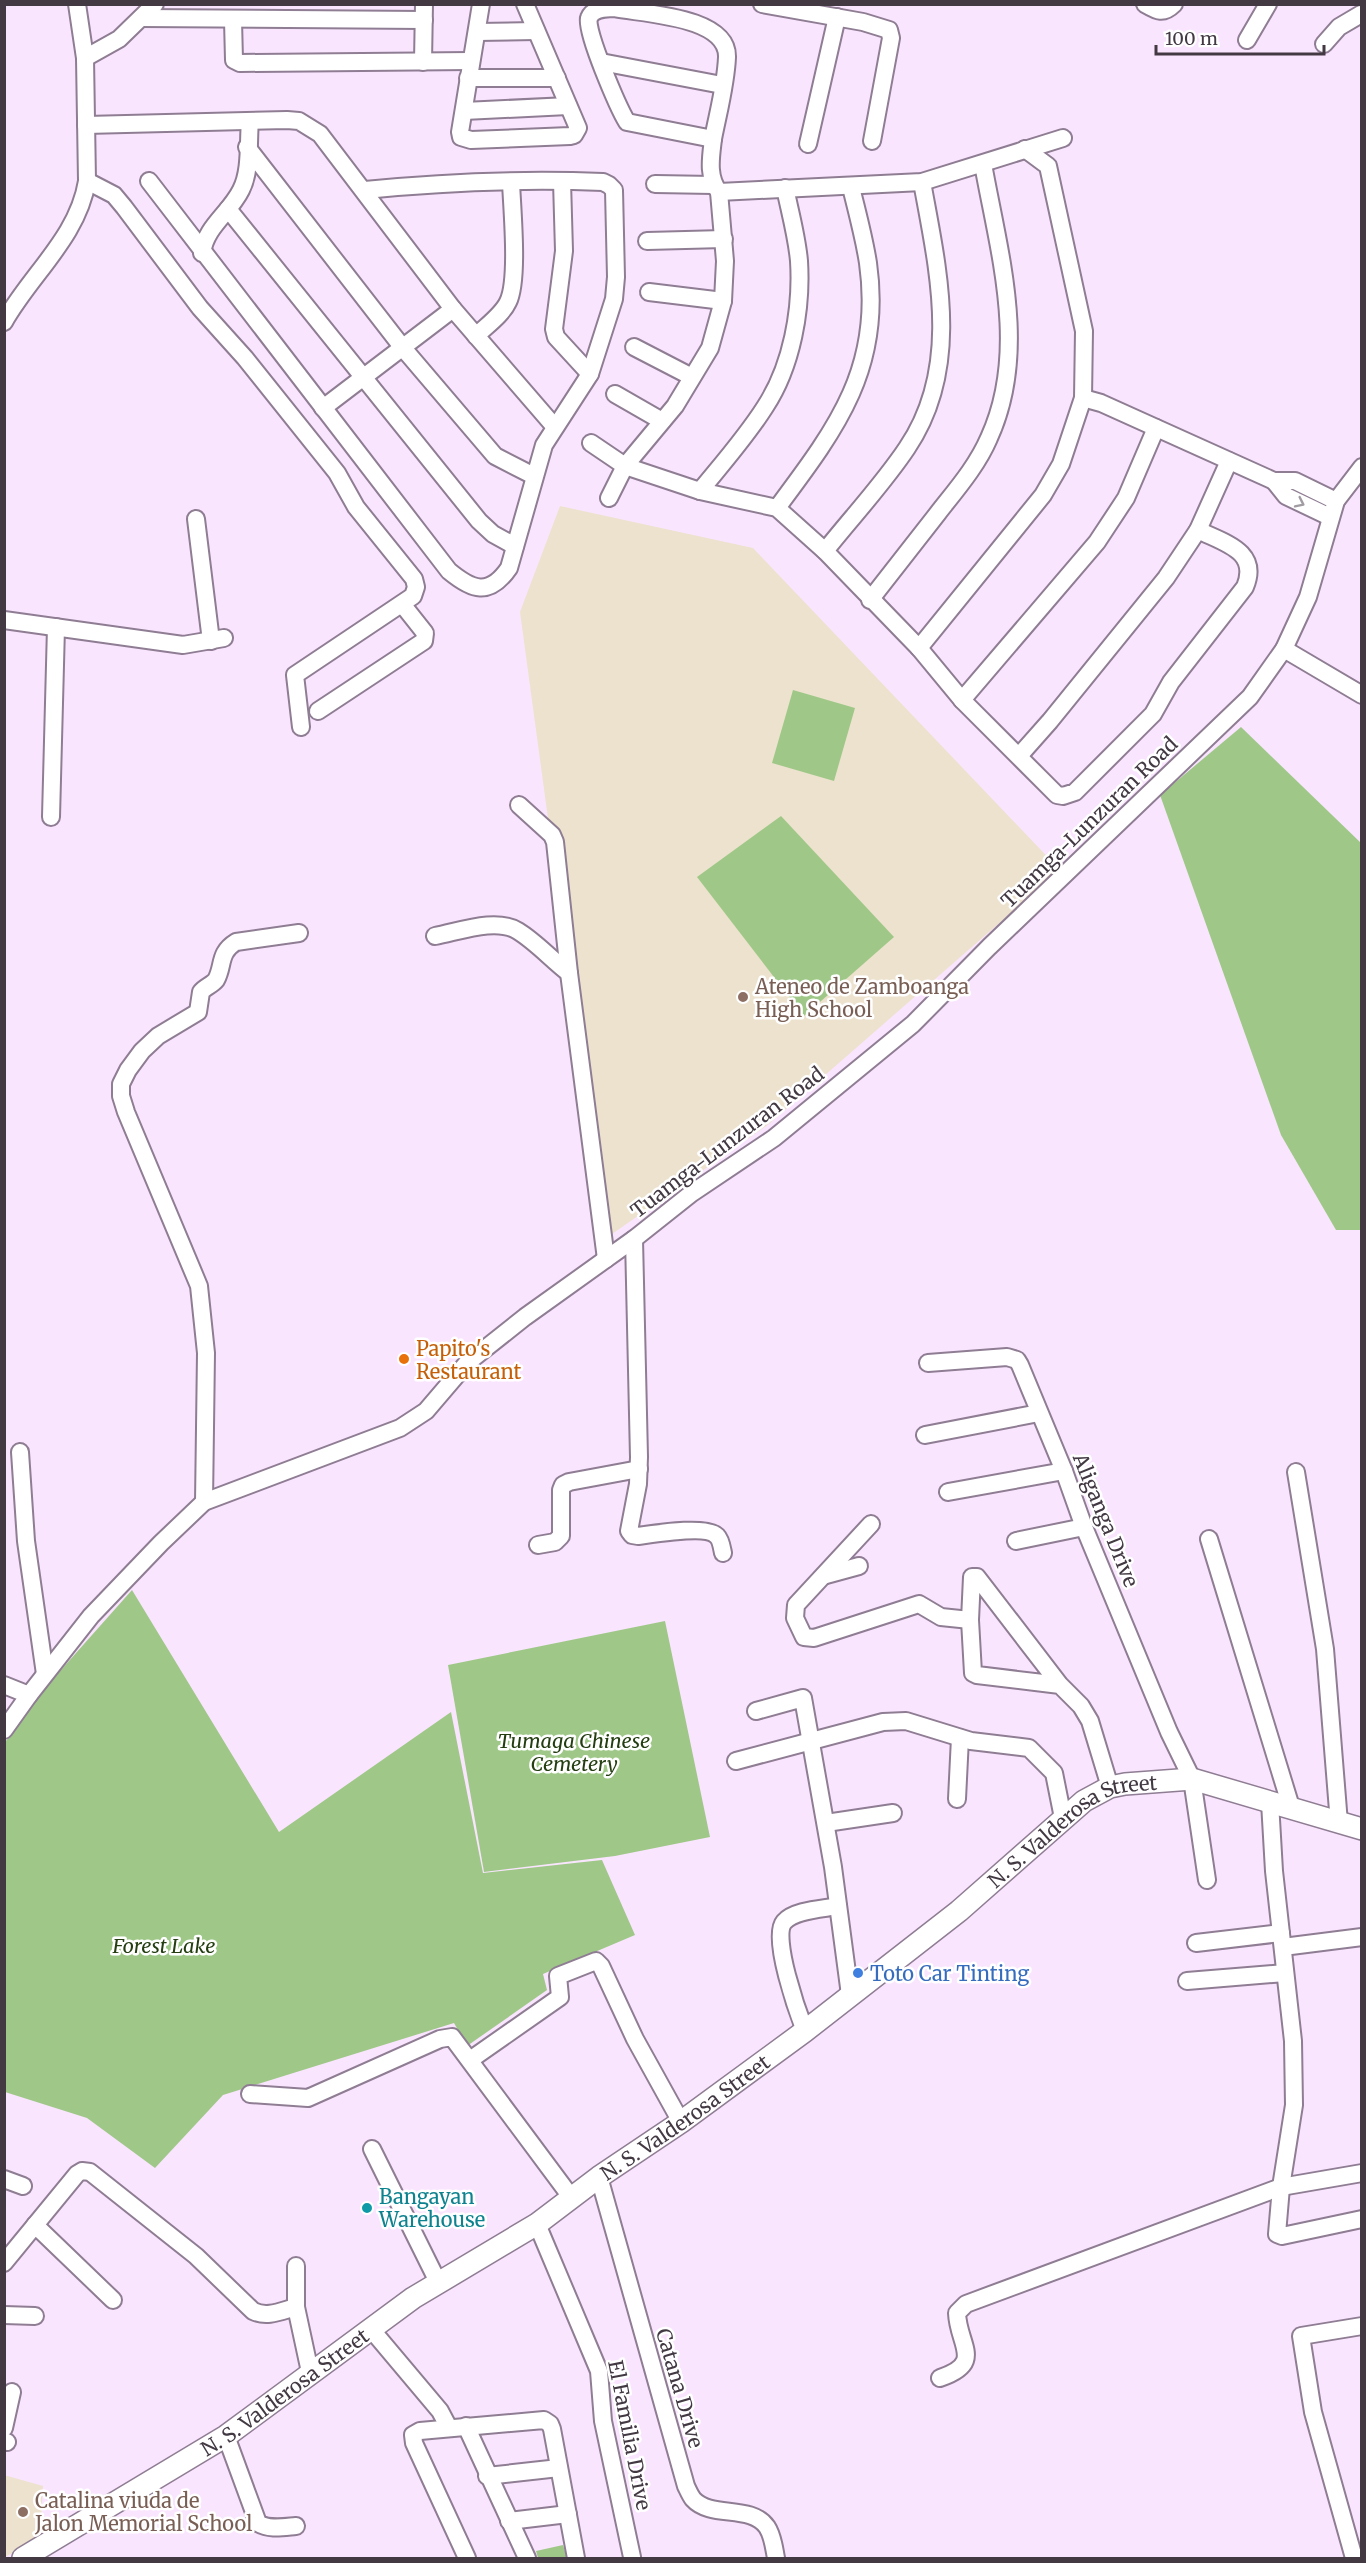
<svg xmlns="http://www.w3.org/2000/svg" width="1366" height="2563" viewBox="0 0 1366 2563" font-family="Merriweather,serif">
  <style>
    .education { fill: #ede2ce }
    .green { fill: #9fc888 }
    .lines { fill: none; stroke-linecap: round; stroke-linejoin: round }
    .minor-casing { stroke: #8f7d93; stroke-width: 20 }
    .major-casing { stroke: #8f7d93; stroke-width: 24 }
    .minor { stroke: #fff; stroke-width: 16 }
    .major { stroke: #fff; stroke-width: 21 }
    .oneway { stroke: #a09ca1 }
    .education-dot { fill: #8d6e63; stroke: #fff; stroke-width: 2 }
    .food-dot { fill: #e8710a; stroke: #fff; stroke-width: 2 }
    .shop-dot { fill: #3f7fe0; stroke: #fff; stroke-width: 2 }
    .culture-dot { fill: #0f9aa8; stroke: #fff; stroke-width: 2 }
    .labels { text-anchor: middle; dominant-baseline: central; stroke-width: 5; stroke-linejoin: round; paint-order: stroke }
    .street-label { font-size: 20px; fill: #423943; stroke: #fff }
    .education-label { font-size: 20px; fill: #785e54; stroke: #fff; text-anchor: start }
    .food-label { font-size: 20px; fill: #c56008; stroke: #fff; text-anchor: start }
    .park-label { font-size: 20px; font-style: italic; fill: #243e11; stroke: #fff }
    .shop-label { font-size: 20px; fill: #366cbe; stroke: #fff; text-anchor: start }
    .culture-label { font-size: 20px; fill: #0d838f; stroke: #fff; text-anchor: start }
  </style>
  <rect width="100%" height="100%" fill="#fae5ff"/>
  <g class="education">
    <path d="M560,506L753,548L1060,870L769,1124L605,1239L520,612Z"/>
    <path d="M4,2475L43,2486L40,2538L5,2557Z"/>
  </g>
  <g class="green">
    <path d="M793,690L855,708L834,781L772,763Z"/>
    <path d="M1241,727L1361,843V1230H1336L1281,1135L1160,795Z"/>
    <path d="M781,816L894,937L804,1016L697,877Z"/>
    <path d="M132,1590L279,1832L451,1712L483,1873L602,1860L635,1935L543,1974L547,1990L467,2046L454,2023L223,2095L155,2168L87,2118L5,2092L4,1744L28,1707Z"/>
    <path d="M665,1621L710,1837L615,1856L484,1872L448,1665Z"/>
    <path d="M563,2545L567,2558H538L536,2551Z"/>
  </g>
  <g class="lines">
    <defs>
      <g id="minor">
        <path d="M481,4L460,132L461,137L471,140L570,136L574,135L578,128L525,4"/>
        <path d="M762,4L863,22L889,30L891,38L872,141"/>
        <path d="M1145,4C1157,11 1163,15 1174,4"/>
        <path d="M614,8C643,14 728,16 727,57C726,84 718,113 713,139L627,122C619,109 584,29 589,18C593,8 605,9 614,8Z"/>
        <path d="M141,18L424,20"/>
        <path d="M233,20L234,60L240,63L471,61"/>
        <path d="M477,32L536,31"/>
        <path d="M1247,40L1268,4"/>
        <path d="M1324,44L1339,27L1361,14"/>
        <path d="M85,58L119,39L155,4"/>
        <path d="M423,62L424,4"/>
        <path d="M601,62L722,85"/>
        <path d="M468,78H557"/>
        <path d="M464,111L568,106"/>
        <path d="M86,125L287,120L299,121L320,134L453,309L554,426"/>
        <path d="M808,144L837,17"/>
        <path d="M247,147L403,348L495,456L534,476"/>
        <path d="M87,181L114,195L124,207L200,308L245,358L337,473L356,507L414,579L416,587L413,596L295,675L301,727"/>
        <path d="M149,181L449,571C472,590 489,597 509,568L544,445L590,374L614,299L616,277L614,190L609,185L603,182C524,179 444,182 365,190"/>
        <path d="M562,181L564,251L554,329L556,337L590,374"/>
        <path d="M655,184L713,185"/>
        <path d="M719,192L922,182L1063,138"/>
        <path d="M228,209L479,521L493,534L515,546"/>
        <path d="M647,241L724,239"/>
        <path d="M202,253C206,226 229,214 241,190C251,171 248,142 250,121"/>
        <path d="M649,292L723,301"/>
        <path d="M4,322C31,274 78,237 87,181L85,58L77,4"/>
        <path d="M476,336C486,326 502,315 508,302C519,280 512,209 511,182"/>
        <path d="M634,347L692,377"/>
        <path d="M615,394L662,421"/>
        <path d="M1083,398L1101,403L1274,481"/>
        <path d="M323,408L453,309"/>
        <path d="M591,443L625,466L700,491L777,508L825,551L919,648L962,700L1057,795L1063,796L1075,792L1153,714L1171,682L1245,587C1260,551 1224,543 1198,530"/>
        <path d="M700,491C722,464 746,437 765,407C792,366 802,309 799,261C797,237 790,212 785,188"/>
        <path d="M609,498L625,466L675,406L710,348L723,301L725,261L719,192C707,176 711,157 713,139"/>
        <path d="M777,508C836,429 883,368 868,263C864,237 857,212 851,187"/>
        <path d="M1330,517L1286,496L1274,481H1295L1336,501"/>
        <path d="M196,519L211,641"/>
        <path d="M825,551C852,517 883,484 907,448C962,367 938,270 922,182"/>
        <path d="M870,600C893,571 915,542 938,513C956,490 977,466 989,438C1029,351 999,253 983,164"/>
        <path d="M4,620L183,645L224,638"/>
        <path d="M919,648L1043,495L1061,464L1083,398L1084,331L1048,166L1025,149"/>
        <path d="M1284,649L1362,695"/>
        <path d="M962,700L1097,542L1126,498L1156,428"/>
        <path d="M318,711L424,641L425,633L402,604"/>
        <path d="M1019,756L1050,721L1166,578L1198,530L1229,461"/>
        <path d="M519,805L552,835L555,842L569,973L606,1259"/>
        <path d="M51,817L56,627"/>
        <path d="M435,936C458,932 496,917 518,931C536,942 552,960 569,973"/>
        <path d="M634,1239L639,1457L638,1484L629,1531L632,1535L638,1536C653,1534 707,1525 717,1536C721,1540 722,1548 723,1553"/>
        <path d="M928,1363L1007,1357L1017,1360L1020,1365L1064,1471L1084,1527L1169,1732L1192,1779L1207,1880"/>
        <path d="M925,1435L1039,1413"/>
        <path d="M20,1452L26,1541L45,1674"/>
        <path d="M1296,1472L1325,1649L1339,1823"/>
        <path d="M948,1492L1064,1471"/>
        <path d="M204,1502L206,1353L199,1286L126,1112L121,1096V1084L128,1070L142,1051L158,1036L198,1012L201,992C205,987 212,985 216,980C224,966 218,953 236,942L299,933"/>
        <path d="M871,1524L796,1605L795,1618L804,1637L814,1638L919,1604L941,1617L970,1620"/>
        <path d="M1209,1539L1291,1807"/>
        <path d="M1016,1541L1084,1527"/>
        <path d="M538,1545L555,1542L561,1536V1490L563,1485L569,1482L639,1469"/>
        <path d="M826,1575L859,1566"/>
        <path d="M4,1685L29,1695"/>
        <path d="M1060,1685L977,1675L973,1673L970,1620L972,1577H977L1060,1685L1081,1706L1090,1721L1110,1787"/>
        <path d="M756,1711L803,1698L833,1867L850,1995"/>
        <path d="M4,1730L29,1695L91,1616L161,1543L204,1502L400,1428L426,1411L467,1363L525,1317L634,1239L692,1193L774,1138L913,1024L989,947L1250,697L1284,649L1308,597L1336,501L1362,467"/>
        <path d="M736,1761L883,1722L906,1721L971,1741L1029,1748L1054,1773L1063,1818"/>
        <path d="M957,1799L960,1738"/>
        <path d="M1270,1802L1274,1871L1293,2041L1294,2105L1281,2187L1277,2234L1282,2236L1362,2219"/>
        <path d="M826,1823L893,1813"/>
        <path d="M1196,1943L1281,1933"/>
        <path d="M1283,1947L1362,1937"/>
        <path d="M1187,1981L1285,1973"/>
        <path d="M805,2031C798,2013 771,1937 784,1922C794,1910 823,1909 838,1906"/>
        <path d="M470,2060L560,1997L558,1976L596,1961L601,1966L635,2039L681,2122"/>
        <path d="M250,2094L308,2098L440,2039L452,2037L571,2197"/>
        <path d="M372,2149L438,2282"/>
        <path d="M599,2177L686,2486C688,2490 690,2495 693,2499C711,2519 751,2504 767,2527C773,2536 774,2548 776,2558"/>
        <path d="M4,2179L23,2186"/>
        <path d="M537,2224L599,2371L603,2421L632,2557"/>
        <path d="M35,2225L113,2300"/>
        <path d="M4,2263L77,2174L82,2171L90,2172L196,2256L253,2311C267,2318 281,2311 296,2307"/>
        <path d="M296,2266V2307L310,2372"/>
        <path d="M4,2315L35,2316"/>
        <path d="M371,2329L440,2411L449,2428"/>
        <path d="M940,2378C985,2363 958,2345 957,2313L966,2304L1281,2187L1362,2173"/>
        <path d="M466,2426L527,2558"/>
        <path d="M4,2428L12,2392"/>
        <path d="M226,2436L258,2523C268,2530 284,2527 296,2526"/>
        <path d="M4,2441L7,2442"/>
        <path d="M487,2476L559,2468"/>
        <path d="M509,2521L568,2514"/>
        <path d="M467,2558L414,2443L413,2435L420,2431L544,2420L550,2424L552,2429L576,2558"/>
        <path d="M1354,2558L1313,2412L1301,2336L1362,2326"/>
      </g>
      <g id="major">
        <path id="s1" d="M23,2558L226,2436L413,2298L537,2224L599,2177L681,2122L805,2031L959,1911L1084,1801L1110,1787L1125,1784L1192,1779L1362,1829"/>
      </g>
    </defs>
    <use href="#minor" class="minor-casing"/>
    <use href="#major" class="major-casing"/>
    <use href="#minor" class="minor"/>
    <use href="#major" class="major"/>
  </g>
  <defs><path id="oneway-chevron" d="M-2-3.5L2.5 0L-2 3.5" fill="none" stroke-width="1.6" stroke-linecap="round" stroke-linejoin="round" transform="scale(1.5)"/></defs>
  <use class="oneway" href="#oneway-chevron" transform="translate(1300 503) rotate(26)"/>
  <g class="education-dot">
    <circle cx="743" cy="997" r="6"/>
    <circle cx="23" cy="2512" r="6"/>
  </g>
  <circle class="food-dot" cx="404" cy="1359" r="6"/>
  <circle class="shop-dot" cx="858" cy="1973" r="6"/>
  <circle class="culture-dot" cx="367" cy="2208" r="6"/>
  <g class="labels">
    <g class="street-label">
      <text transform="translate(1089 822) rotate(-44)">Tuamga-Lunzuran Road</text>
      <text transform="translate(727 1142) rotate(-37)">Tuamga-Lunzuran Road</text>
      <text transform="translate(1106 1520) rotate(68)">Aliganga Drive</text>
      <text stroke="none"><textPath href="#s1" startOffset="1282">N. S. Valderosa Street</textPath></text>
      <text stroke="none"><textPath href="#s1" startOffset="796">N. S. Valderosa Street</textPath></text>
      <text transform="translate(680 2388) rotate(74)">Catana Drive</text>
      <text stroke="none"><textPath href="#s1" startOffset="310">N. S. Valderosa Street</textPath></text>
      <text transform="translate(630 2435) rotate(79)">El Familia Drive</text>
    </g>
    <g class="education-label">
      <text x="755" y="986">Ateneo de Zamboanga<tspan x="755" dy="23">High School</tspan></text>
      <text x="35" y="2500">Catalina viuda de<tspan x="35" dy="23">Jalon Memorial School</tspan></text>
    </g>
    <g class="food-label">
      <text x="416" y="1348">Papito's<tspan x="416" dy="23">Restaurant</tspan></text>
    </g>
    <g class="park-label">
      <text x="574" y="1740">Tumaga Chinese<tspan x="574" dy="23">Cemetery</tspan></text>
      <text x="164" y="1945">Forest Lake</text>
    </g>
    <g class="shop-label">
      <text x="870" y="1973">Toto Car Tinting</text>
    </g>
    <g class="culture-label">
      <text x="379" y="2196">Bangayan<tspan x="379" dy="23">Warehouse</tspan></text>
    </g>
  </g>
  <rect width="1366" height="2563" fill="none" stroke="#423943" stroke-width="12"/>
  <path d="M1156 45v9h168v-9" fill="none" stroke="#423943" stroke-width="3"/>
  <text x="1165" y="45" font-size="18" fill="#423943" stroke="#ffffff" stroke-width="4.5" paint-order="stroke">100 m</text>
</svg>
